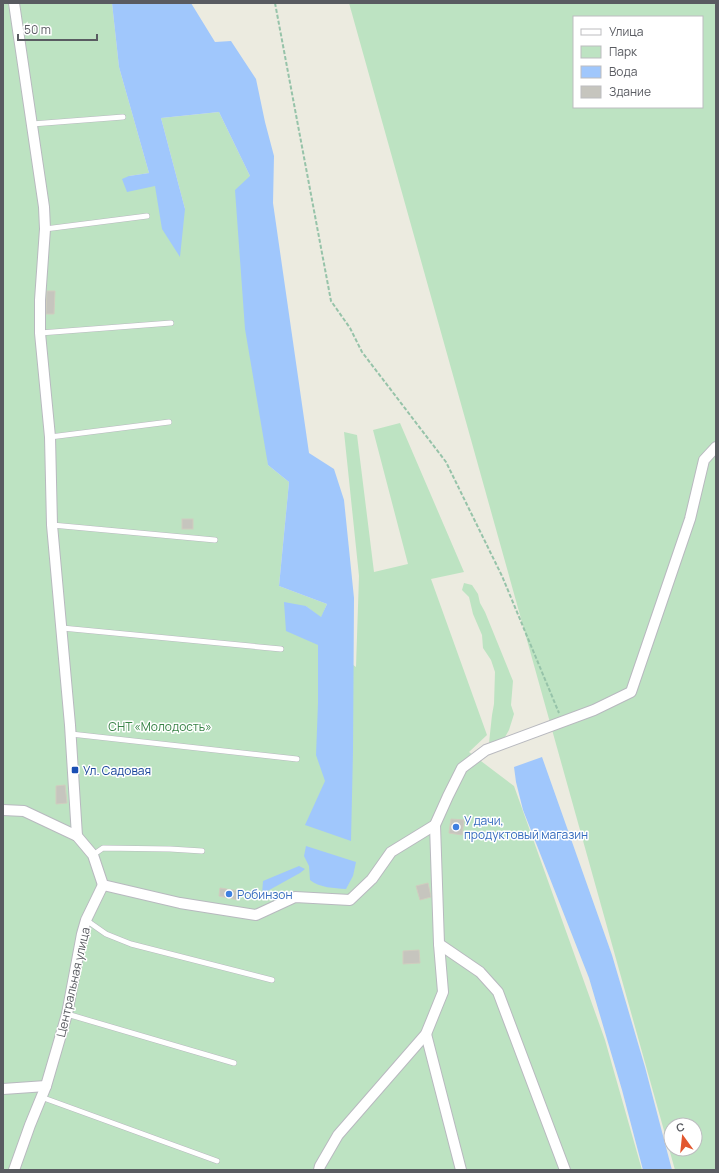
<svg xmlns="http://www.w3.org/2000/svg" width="719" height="1173" viewBox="0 0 719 1173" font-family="Manrope,sans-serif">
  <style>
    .green { fill: #bde3c2; fill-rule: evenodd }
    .water { fill: #a0c7fc }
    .building { fill: #c6c5be; stroke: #d0cdbf }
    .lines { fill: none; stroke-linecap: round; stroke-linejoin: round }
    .service-casing { stroke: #b8b9bf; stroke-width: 6 }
    .minor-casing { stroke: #b8b9bf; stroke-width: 12 }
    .path { stroke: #96c3a9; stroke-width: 2; stroke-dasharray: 4 2; stroke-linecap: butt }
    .service { stroke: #fff; stroke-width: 5 }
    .minor { stroke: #fff; stroke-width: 10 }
    .transit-dot { fill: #1a4fb4; stroke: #fff; stroke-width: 1.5 }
    .shop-dot { fill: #3f7fe0; stroke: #fff; stroke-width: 1.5 }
    .labels { text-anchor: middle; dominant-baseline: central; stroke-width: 3; stroke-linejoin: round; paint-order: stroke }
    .park-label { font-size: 12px; fill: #378245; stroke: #fff }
    .transit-label { font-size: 12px; fill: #164399; stroke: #fff; text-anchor: start }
    .shop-label { font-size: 12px; fill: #366cbe; stroke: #fff; text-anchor: start }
    .street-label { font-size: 12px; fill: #595b61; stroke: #fff }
  </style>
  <rect width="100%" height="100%" fill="#ecebe0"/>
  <g class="green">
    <path d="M3,3H112L119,67L149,173L129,176L155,186L185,209L161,118L219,112L250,176L268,465L289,482L279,586L327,604L321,618L306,606L318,645L338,654L356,667L359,576L344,432L357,435L374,572L408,564L373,430L400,423L464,572L431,579L487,735L469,752L514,786L605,1040L642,1170H3Z"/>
    <path d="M349,3H716V1170H675ZM574,17H702V107H574ZM671,1125H695V1149H671Z"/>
    <path d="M464,583L472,585L478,594L480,603L485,612L513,681L511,705L514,714L509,730L505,737L497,742L489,743L492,715L494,704L495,672L491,660L483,648L482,635L473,614L469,597L462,590Z"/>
  </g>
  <g class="water">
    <path d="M112,3H191L215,42L231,41L256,79L265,122L274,156L273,203L309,453L334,469L344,500L354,598L353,751L351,841L305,825L325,781L316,755L318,703V645L286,631L284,602L306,606L321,617L327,604L279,586L289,482L268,465L245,329L235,190L250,176L219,112L161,118L185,209L180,257L162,229L155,186L127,192L122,179L129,176L149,173L119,67Z"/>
    <path d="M542,757L612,955L645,1067L672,1170H643L622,1090L589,978L523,810L516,782L514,767Z"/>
    <path d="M306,846L356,862L353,876L346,889C334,888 320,888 310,880L309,866L304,856Z"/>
    <path d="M299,866L305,869L300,873L262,894L263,881Z"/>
  </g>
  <g class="building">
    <path d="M47,291H55L54,314H46Z"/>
    <rect x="182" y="519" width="11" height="10"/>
    <path d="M65,785L67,803L56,804V786Z"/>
    <path d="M451,819L464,820L462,835L449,833Z"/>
    <path d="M428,883L431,897L420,900L416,886Z"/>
    <path d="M220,888L239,891L238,900L219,896Z"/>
    <path d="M419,950L420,963L403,964V951Z"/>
  </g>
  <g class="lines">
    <defs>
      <g id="service">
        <path d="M32,124L123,117"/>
        <path d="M45,229L147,216"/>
        <path d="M40,333L171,323"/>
        <path d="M50,437L169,422"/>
        <path d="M52,525L215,540"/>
        <path d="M62,628L281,649"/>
        <path d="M71,734L297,759"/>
        <path d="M93,855L103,848L170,849L202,851"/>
        <path d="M86,920L106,934L131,944L272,980"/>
        <path d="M67,1014L234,1063"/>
        <path d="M41,1097L217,1161"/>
      </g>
      <g id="minor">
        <path d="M14,3L44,207L45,229L40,300V333L50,437L52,525L70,725L77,836"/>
        <path d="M3,810L24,811L77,836L93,855L103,885"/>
        <path d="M103,885L180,903L256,915L295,897L350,900L372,879L391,852L435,825"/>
        <path d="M439,944L480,972L498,992L565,1170"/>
        <path d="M426,1034L461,1170"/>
        <path d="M3,1089L46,1086"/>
        <path d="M14,1170L30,1125L46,1086L67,1014L82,934L86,920L103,885"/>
        <path d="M319,1170L320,1166L338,1135L426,1034L443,992L439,944L435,825L448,796L462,768L486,750L594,710L631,692L690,519L704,460L716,447"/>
      </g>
    </defs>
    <use href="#service" class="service-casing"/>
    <use href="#minor" class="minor-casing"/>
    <path class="path" d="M275,3L331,301L350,328L362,352L446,462L502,576L559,713"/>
    <use href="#service" class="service"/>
    <use href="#minor" class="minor"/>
  </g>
  <rect class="transit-dot" x="71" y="766" width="8" height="8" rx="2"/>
  <g class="shop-dot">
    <circle cx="456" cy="827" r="4"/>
    <circle cx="229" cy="894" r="4"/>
  </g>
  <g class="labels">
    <g class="park-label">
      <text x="160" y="726">СНТ «Молодость»</text>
    </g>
    <g class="transit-label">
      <text x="83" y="770">Ул. Садовая</text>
    </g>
    <g class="shop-label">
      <text x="464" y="820">У дачи,<tspan x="464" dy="14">продуктовый магазин</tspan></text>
      <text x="237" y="894">Робинзон</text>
    </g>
    <g class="street-label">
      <text transform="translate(73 982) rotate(-77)">Центральная улица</text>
    </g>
  </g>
  <rect width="719" height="1173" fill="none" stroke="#595b61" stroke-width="8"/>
  <rect x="573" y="16" width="130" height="92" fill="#ffffff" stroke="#bdbdc0"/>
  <rect x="581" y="29" width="20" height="6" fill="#ffffff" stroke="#bdbdc0"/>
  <text x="609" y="36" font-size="12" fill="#595b61">Улица</text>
  <rect x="581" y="46" width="20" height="12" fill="#bde3c2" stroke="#bdbdc0"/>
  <text x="609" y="56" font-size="12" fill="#595b61">Парк</text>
  <rect x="581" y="66" width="20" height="12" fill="#a0c7fc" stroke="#bdbdc0"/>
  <text x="609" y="76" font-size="12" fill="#595b61">Вода</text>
  <rect x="581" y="86" width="20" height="12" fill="#c6c5be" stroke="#bdbdc0"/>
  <text x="609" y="96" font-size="12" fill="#595b61">Здание</text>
  <g transform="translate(683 1137) rotate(345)"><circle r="19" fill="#ffffff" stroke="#bdbdc0"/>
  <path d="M0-3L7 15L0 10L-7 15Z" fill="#e2572f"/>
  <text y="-6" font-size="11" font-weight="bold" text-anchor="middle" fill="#595b61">С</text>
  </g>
  <path d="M18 34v6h79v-6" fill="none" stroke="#595b61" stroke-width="2"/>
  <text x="24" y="34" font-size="12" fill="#595b61" stroke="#ffffff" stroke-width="3" paint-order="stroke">50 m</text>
</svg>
